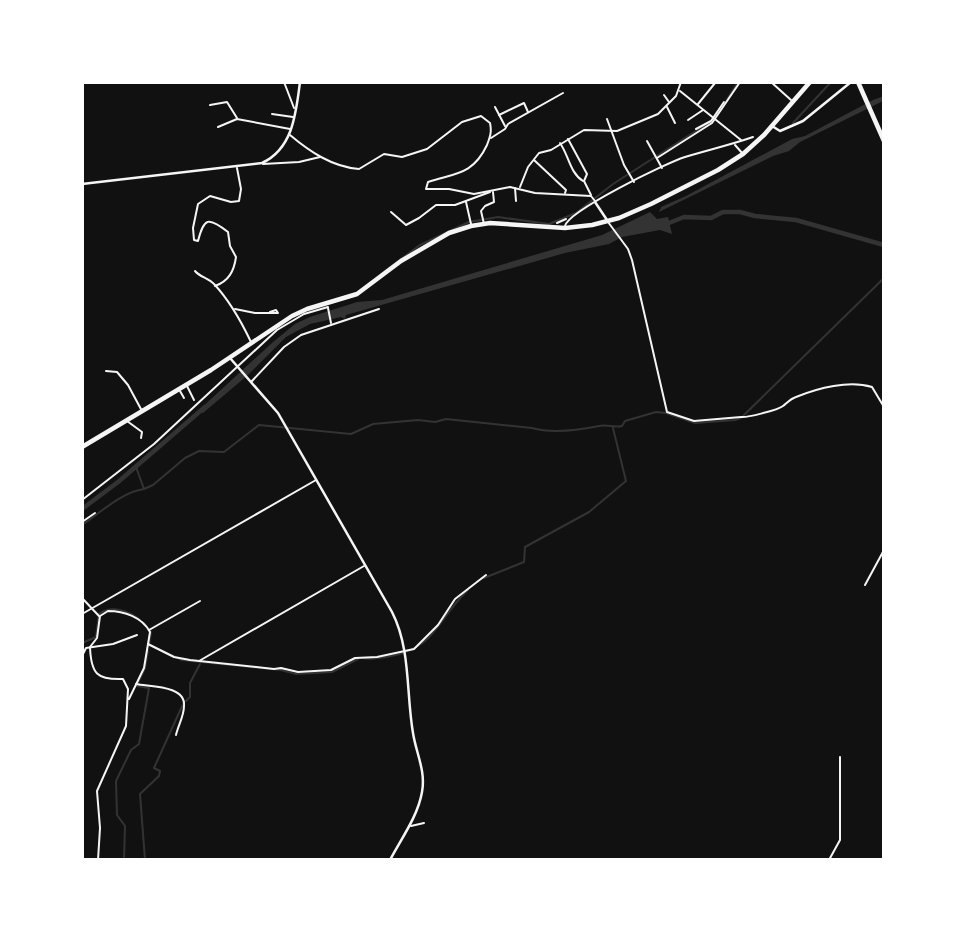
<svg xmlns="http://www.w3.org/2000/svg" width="966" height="942" viewBox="0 0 966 942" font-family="'Fira Sans',sans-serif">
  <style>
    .water { fill: #333 }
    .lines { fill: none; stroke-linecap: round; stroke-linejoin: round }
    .stream { stroke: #333; stroke-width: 2 }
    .river { stroke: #333; stroke-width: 4.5 }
    .minor { stroke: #f5f5f5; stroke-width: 2 }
    .tertiary { stroke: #f5f5f5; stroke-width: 2.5 }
    .trunk { stroke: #f5f5f5; stroke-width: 4.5 }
    .motorway { stroke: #f5f5f5; stroke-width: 4.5 }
  </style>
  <rect width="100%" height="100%" fill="#111"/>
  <g class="water">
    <path d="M884,96V100L881,102L800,142L789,151L773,156L659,212L661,207L686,196L792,139L805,136L873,100Z"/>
    <path d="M650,212L657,219L668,217L672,234L660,230L622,237L609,244L565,253L346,315L345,319L341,317L310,324L286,337L248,375L203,413L199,410L273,342L295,324L310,317L357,302L382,300L602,235Z"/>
  </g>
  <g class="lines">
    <g class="stream">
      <path d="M726,101L738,82"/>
      <path d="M793,123L831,82"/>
      <path d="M381,274L420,245L469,222L498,217L549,224L576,213L613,184L713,120"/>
      <path d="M144,489L153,485L185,458L199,451L224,452L259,425L351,434L373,424L418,420L435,422L446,419L532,428C553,434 579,430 599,426C607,424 614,428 622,426L625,421L656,412L666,413L695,423L735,420L741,418L884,278"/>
      <path d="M82,525C101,512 122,492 144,489L136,467"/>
      <path d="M484,578L524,562L525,547L589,512L626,481L613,428"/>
      <path d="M144,623L151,632L149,645L182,660L281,670L296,674L332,672L358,659"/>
      <path d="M82,643L96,637L99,614C111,605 128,610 140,620"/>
      <path d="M363,658C373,660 381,658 391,656C436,648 438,618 468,590"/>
      <path d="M138,683L145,668L148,651"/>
      <path d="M186,701L190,697V683L200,664"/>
      <path d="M124,860L125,826L117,815L116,781L131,750L139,744L149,688L137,686"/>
      <path d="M145,860L140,794L159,776L160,771L154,768L183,704"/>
    </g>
    <g class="river">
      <path d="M664,225L684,217L711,218L723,212H740L755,216L796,220L884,245"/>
      <path d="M82,509L118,482L205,407"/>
    </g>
    <g class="minor">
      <path d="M284,82L294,108"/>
      <path d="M771,82L791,100"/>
      <path d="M680,91L741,140"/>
      <path d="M664,95L669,102"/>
      <path d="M698,104L715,83"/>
      <path d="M210,105L227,102L237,118"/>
      <path d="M495,107L505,126"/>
      <path d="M667,107L675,123"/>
      <path d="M272,114L293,117"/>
      <path d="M499,115L524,103L528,112"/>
      <path d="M607,119L624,165L634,182"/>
      <path d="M688,120L703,110"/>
      <path d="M218,127L237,119L290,129"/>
      <path d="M696,129L711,121L724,102"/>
      <path d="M290,135C309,151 332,167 359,169L384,154L402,157L427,149L462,122L481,116L490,123C492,132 490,137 487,145C473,175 455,173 428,182L426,189H449L474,194L510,187L535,193L591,196L595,201"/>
      <path d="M491,138L505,129L508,124L563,93"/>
      <path d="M568,139L587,174L584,181L591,195"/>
      <path d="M647,141L662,168"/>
      <path d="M560,143C569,156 570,173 583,181"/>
      <path d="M735,145L743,154"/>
      <path d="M657,158L712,123L740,82"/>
      <path d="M534,160L566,190L565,193"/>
      <path d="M263,164L299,162L320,157"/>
      <path d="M520,187L528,167L539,153L551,150L584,130L617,131L658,114L676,96L681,82"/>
      <path d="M515,188L516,201"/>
      <path d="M466,202L471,224"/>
      <path d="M391,212L406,225L419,218L436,205H455L490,192"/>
      <path d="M608,222L628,249L632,260L667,412L694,421L741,417C746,418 778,410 783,406C787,403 790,399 796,397C818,388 849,380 872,387L884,407"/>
      <path d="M557,223L566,219"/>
      <path d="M484,224L481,211L485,206L494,202L493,192"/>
      <path d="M565,226C568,211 666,163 685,157C708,150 730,145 753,137"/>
      <path d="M195,271C200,277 208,278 214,284C230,301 241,321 251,342"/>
      <path d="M215,286C229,281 234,271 236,257L230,246L228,232C208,216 204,218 198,241L194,240L193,228L198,204L210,196L231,202L239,201L241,189L237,168"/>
      <path d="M328,308L331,323"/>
      <path d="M235,309L255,313H278L276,310L270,312"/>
      <path d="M106,371L117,372L128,385L142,411"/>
      <path d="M252,381L284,347L301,335L379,309"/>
      <path d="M187,386L194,400"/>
      <path d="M180,391L184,398"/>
      <path d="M127,421L142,432L141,438"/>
      <path d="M82,500L154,444L277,330L304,314L328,307"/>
      <path d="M82,522L95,513"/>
      <path d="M865,585L884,550"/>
      <path d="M82,598L99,616"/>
      <path d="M82,614L316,480"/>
      <path d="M149,630L200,601"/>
      <path d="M148,644L174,657L190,660L274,669L281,668L298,672L331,670L355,658L377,657L414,649L438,625L455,599L486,575"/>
      <path d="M82,656L86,648L113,644L137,635"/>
      <path d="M199,661L364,566"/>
      <path d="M136,684C149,687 186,685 184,706C184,716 178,726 176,735"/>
      <path d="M411,826L424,823"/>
      <path d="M98,860L100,828L97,791L126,726L128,689L123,679C97,680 91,674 90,647L97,638L100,616L108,611C124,611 142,617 150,632L144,668L129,699"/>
      <path d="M829,860L840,840V757"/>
    </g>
    <g class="tertiary">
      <path d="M772,126L780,131L803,121L851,82"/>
      <path d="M82,184L262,163C293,149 296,113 300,82"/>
      <path d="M595,202L607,220"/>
      <path d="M230,358L278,413L392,612C411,649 406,693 413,733C416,753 426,771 422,792C418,816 401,839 390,860"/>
    </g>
    <path class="trunk" d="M82,447L211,370L292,316L307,309L357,294L401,261L449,233L471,226L490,223L565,228L592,225L619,218L651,204L718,170L743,154L764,135L810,82"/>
    <path class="motorway" d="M858,82L884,141"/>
  </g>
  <rect width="966" height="942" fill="none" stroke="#ffffff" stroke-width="168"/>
</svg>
